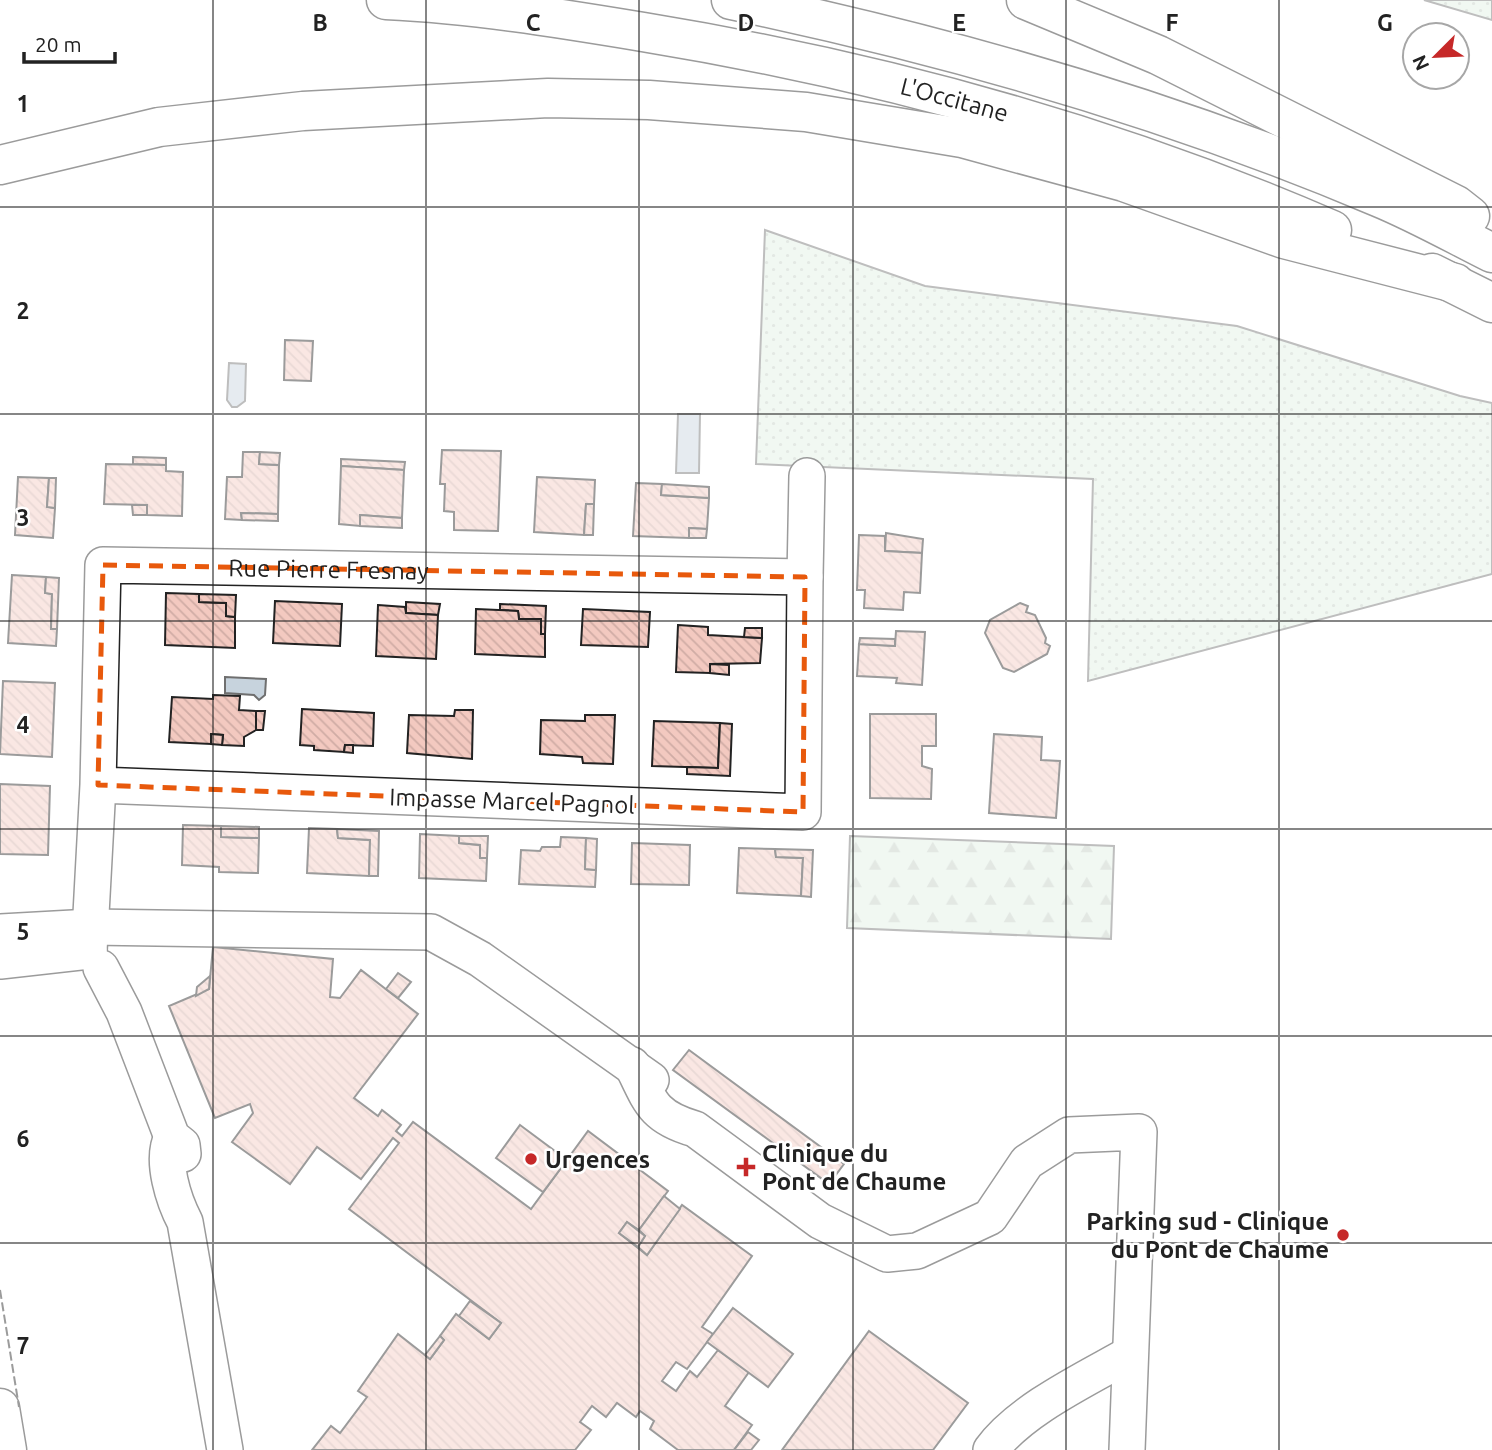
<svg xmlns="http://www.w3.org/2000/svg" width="1492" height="1450" viewBox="0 0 1492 1450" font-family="Ubuntu,sans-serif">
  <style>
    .grass { fill: url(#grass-dots); stroke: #6f6f6f; stroke-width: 2 }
    .forest { fill: url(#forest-firs); stroke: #6f6f6f; stroke-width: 2 }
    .water { fill: #c7d3dd; stroke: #6f6f6f; stroke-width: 2 }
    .building { fill: url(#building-back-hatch); stroke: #222; stroke-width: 2 }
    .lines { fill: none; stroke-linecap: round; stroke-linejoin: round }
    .minor-casing { stroke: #222; stroke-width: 38 }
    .major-casing { stroke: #222; stroke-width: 41 }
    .highway-casing { stroke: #222; stroke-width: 41 }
    .minor { stroke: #fff; stroke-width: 35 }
    .major { stroke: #fff; stroke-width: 38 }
    .highway { stroke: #fff; stroke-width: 38 }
    .fence { stroke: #222; stroke-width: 2; stroke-dasharray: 9 3.5; stroke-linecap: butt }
    .marked { fill: none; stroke: #e8590c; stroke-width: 5; stroke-dasharray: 14 9; stroke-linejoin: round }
    .grid { fill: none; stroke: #222; stroke-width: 2; stroke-opacity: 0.55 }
    .poi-dot { fill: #c62828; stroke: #fff; stroke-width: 2.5 }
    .labels { text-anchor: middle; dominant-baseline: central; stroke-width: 5; stroke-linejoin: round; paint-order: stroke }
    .street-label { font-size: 24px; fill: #222; stroke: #fff }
    .poi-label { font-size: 24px; font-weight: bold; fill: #222; stroke: #fff; text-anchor: start }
    .grid-label { font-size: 23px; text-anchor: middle; font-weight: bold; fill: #222; stroke: #fff; stroke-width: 5; stroke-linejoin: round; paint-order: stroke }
  </style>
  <defs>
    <pattern id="grass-dots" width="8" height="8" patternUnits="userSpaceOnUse" patternTransform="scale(1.75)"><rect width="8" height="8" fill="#e0efe3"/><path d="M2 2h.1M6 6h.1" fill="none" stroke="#c0cdc2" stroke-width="1.8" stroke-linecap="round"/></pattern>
    <pattern id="forest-firs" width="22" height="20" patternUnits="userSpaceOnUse" patternTransform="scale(1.75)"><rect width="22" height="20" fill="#e0efe3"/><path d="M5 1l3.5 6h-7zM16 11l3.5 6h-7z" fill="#c0cdc2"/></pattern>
    <pattern id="building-back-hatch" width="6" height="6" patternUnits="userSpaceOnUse" patternTransform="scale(1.75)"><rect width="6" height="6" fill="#f3c9c0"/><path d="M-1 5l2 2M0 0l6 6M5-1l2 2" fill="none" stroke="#d0aca5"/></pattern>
  </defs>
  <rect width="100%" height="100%" fill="#fff"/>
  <g class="grass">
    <path d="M1424,0H1492V20Z"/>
    <path d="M765,230L925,286L1237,326L1460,396L1492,403V574L1088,681L1093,479L756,464Z"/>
  </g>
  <path class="forest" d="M850,836L1114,846L1111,939L847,928Z"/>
  <g class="water">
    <path d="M229,363L246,364L245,401L237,407H232L227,400Z"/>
    <path d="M678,414H700L699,473H676Z"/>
    <path d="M225,677L266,679L265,695L259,700L254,695L225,693Z"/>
  </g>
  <g class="building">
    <path d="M285,340L313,341L311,381L284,380Z"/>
    <path d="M442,450L501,451L498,531L454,530V512L444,511L445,484H440Z"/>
    <path d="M243,452H260L259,464L279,465L278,514L241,513L242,520L225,519L227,477H242Z"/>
    <path d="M260,452L280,453L279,465L259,464Z"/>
    <path d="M133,457L166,458V465L133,464Z"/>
    <path d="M341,459L405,462L404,470L341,466Z"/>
    <path d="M106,464L166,465V471L183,472L182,516L147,515V505L104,504Z"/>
    <path d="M341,466L404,470L402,518L360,515V526L339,524Z"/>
    <path d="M18,477L49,478L47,507L55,508L53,538L15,535Z"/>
    <path d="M537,477L595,480L594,504H586L584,535L534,532Z"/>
    <path d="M49,478H56L55,508L47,507Z"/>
    <path d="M636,483L662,484L661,495L709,498L707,529L689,528V538L633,536Z"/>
    <path d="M662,484L709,487V498L661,495Z"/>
    <path d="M586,504H594L593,535H584Z"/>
    <path d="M132,505H147V515H133Z"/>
    <path d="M241,513L278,514V521L242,520Z"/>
    <path d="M360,515L402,518V528L360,526Z"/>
    <path d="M689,528L707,529L706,538H689Z"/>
    <path d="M886,533L923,539L922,553L885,551Z"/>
    <path d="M859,535L885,536V551L922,553L920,593L904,592L903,610L864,608L865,590H857Z"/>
    <path d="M12,575L46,577L45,593L52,594L51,629H57L56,646L8,643Z"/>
    <path d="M46,577L59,578L57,629H51L52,594L45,593Z"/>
    <path d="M166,593L199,594V602L226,603V616L235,617V648L165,645Z"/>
    <path d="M199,594L236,595L235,617L226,616V603L199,602Z"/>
    <path d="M275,601L342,604L340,646L273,643Z"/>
    <path d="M406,602L440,604L438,615L406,613Z"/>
    <path d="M1020,603L1028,606L1026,612L1035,615L1046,638L1045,643L1050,646L1047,654L1014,672L1003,668L985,633L990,620Z"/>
    <path d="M500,604L546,606L545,634H541V619H519L518,611L500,610Z"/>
    <path d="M378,605L405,607L406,613L438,615L436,659L376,656Z"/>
    <path d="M476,609L518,611L519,619H541V634H545V657L475,654Z"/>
    <path d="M583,609L650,612L648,647L581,645Z"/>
    <path d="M678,625L708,627V635L762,638L760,663L710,664V673L676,672Z"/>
    <path d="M745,628H762V638L744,637Z"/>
    <path d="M896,631L925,632L922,685L896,683L897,678L857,676L859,644L895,646Z"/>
    <path d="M860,638L895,639V646L859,644Z"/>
    <path d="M710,664L729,665V675L710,673Z"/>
    <path d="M3,681L55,683L52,757L0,754Z"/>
    <path d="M213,695L240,696L239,710L256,711V730L244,737V746L222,745L223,735L211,734V744L169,742L172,697L213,699Z"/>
    <path d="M302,709L374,713L373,746L345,745L344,752L314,750V746L300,745Z"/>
    <path d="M455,710H473L472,759L407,753L409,715L454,716Z"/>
    <path d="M256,711H265L263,730H256Z"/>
    <path d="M870,714H936V746H922V766L932,769L931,799L870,798Z"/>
    <path d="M585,715H615L613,764L583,763L582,757L540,754L541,720L585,721Z"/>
    <path d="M654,721L720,723L718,768L652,766Z"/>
    <path d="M720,723L732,724L730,776L687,774V767L718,768Z"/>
    <path d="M211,734L223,735L222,745L211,744Z"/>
    <path d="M994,734L1042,737L1041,760L1060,761L1056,818L989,813Z"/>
    <path d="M345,745H353V753L344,752Z"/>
    <path d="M0,784L50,786L48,855L0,854Z"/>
    <path d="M183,825L221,826V837L259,838L258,873L219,872V867L182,865Z"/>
    <path d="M221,826L259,827V838L221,837Z"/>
    <path d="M309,828L337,829L338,838L370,840L369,876L307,873Z"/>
    <path d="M337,829L379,831L378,876H369L370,840L338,838Z"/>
    <path d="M420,834L459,836V843L480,845V858H487L486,881L419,878Z"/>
    <path d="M459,836H488L487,858H480V845L459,843Z"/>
    <path d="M561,837L586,838L585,869L596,870L595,887L519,884L521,850L540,851L542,847H560Z"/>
    <path d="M586,838L597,839L596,870L585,869Z"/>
    <path d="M632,843L690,845L689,885L631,884Z"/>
    <path d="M739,848L775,849L776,857L803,858L801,896L737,893Z"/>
    <path d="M775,849L813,850L811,897L801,896L803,858L776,857Z"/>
    <path d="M213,947L333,959L330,997L340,998L361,970L418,1014L354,1098L378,1116L382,1110L401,1125L396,1131L402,1136L413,1122L531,1209L588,1131L668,1191L639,1230L627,1222L619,1233L647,1255L682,1205L752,1256L702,1327L713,1334L687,1369L676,1362L662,1381L676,1391L690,1371L697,1377L718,1350L749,1372L725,1406L752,1425L734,1450H678L650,1429L654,1421L640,1411L636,1417L617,1403L606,1417L592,1406L580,1422L591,1430L575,1450H312L331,1426L340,1433L367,1397L358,1391L398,1334L430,1359L444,1340L440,1336L456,1314L489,1339L501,1323L349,1209L399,1143L393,1138L361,1179L317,1147L290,1184L232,1142L253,1113L250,1104L215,1118L169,1006L209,989Z"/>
    <path d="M398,973L411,982L398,998L386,989Z"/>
    <path d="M210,976L209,989L196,996L197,987Z"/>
    <path d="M689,1050L844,1164L829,1184L673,1070Z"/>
    <path d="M520,1125L567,1160L543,1192L496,1158Z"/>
    <path d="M664,1196L680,1209L647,1255L638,1247L645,1236L639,1230Z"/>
    <path d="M627,1222L645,1236L638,1247L619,1233Z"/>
    <path d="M470,1301L501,1323L489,1339L459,1316Z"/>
    <path d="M733,1308L793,1354L768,1387L707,1342Z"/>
    <path d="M869,1331L968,1403L933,1450H782Z"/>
    <path d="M440,1336L444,1340L430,1359L425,1355Z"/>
    <path d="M748,1432L759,1440L751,1450H734Z"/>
  </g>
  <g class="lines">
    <defs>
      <g id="minor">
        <path d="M805,577L807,476"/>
        <path d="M0,932L91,927L431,932L480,959L651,1080"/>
        <path id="s1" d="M89,951L98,785L103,565L805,577L803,812L98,785"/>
        <path d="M0,961L89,951"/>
        <path d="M101,968L124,1012L172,1137L182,1145L183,1154"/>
        <path d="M632,1065C650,1102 653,1117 695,1129L820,1221L887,1254L917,1251L990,1217L1027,1162L1069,1135L1139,1132L1127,1450"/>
        <path d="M172,1137C160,1160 174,1201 185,1222L225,1450"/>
        <path d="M991,1450C1020,1410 1086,1379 1130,1354"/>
      </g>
      <path id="major" d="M0,1408L7,1450"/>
      <g id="highway">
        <path id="s2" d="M386,0C472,4 558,18 643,32C881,71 1111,134 1332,230"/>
        <path d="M731,0C951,46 1170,109 1378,197C1417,213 1454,234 1492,253"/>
        <path d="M1026,0L1158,55L1456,205L1470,216"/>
        <path d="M0,165L159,127L303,111L548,98L649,100L806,112L962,138L1124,182L1284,239L1455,283"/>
        <path d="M1432,273L1492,303"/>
      </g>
    </defs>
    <use href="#minor" class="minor-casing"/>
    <use href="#major" class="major-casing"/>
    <use href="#highway" class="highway-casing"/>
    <use href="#minor" class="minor"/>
    <use href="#major" class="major"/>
    <use href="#highway" class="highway"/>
    <path class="fence" d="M0,1290L19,1407"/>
  </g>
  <path d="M0 0H1492V1450H0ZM103,565L805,577L803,812L98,785Z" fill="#fff" fill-opacity=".55" fill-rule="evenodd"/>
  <path class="marked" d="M103,565L805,577L803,812L98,785Z"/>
  <path class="grid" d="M213,0V1450M426,0V1450M639,0V1450M853,0V1450M1066,0V1450M1279,0V1450M0,207H1492M0,414H1492M0,621H1492M0,829H1492M0,1036H1492M0,1243H1492"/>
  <g class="poi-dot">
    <circle cx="531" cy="1159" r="7"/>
    <path d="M742.5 1156.5h7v7h7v7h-7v7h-7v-7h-7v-7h7z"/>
    <circle cx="1343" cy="1235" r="7"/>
  </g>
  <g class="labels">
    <g class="street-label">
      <text stroke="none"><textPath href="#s2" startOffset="578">L'Occitane</textPath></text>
      <text stroke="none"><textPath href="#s1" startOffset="612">Rue Pierre Fresnay</textPath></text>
      <text transform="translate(512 801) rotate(2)">Impasse Marcel Pagnol</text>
    </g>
    <g class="poi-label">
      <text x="762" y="1153">Clinique du<tspan x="762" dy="28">Pont de Chaume</tspan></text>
      <text x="545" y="1159">Urgences</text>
      <text x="1329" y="1221" text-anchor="end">Parking sud - Clinique<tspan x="1329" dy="28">du Pont de Chaume</tspan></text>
    </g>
  </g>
  <g class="grid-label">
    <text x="320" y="31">B</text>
    <text x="533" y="31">C</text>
    <text x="746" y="31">D</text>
    <text x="959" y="31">E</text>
    <text x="1172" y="31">F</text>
    <text x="1385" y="31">G</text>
    <text x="23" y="112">1</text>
    <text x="23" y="319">2</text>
    <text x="23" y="526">3</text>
    <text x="23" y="733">4</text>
    <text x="23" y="940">5</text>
    <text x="23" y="1147">6</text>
    <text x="23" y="1354">7</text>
  </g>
  <g transform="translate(1436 56) rotate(246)"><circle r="33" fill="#ffffff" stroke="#a7a7a7" stroke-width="2"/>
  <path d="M0-5L12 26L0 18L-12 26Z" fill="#c62828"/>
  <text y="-10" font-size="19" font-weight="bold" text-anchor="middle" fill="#222222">N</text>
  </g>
  <path d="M24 52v10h91v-10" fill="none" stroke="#222222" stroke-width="3.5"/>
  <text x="35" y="52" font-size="21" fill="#222222" stroke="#ffffff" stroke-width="5" paint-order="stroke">20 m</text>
</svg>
